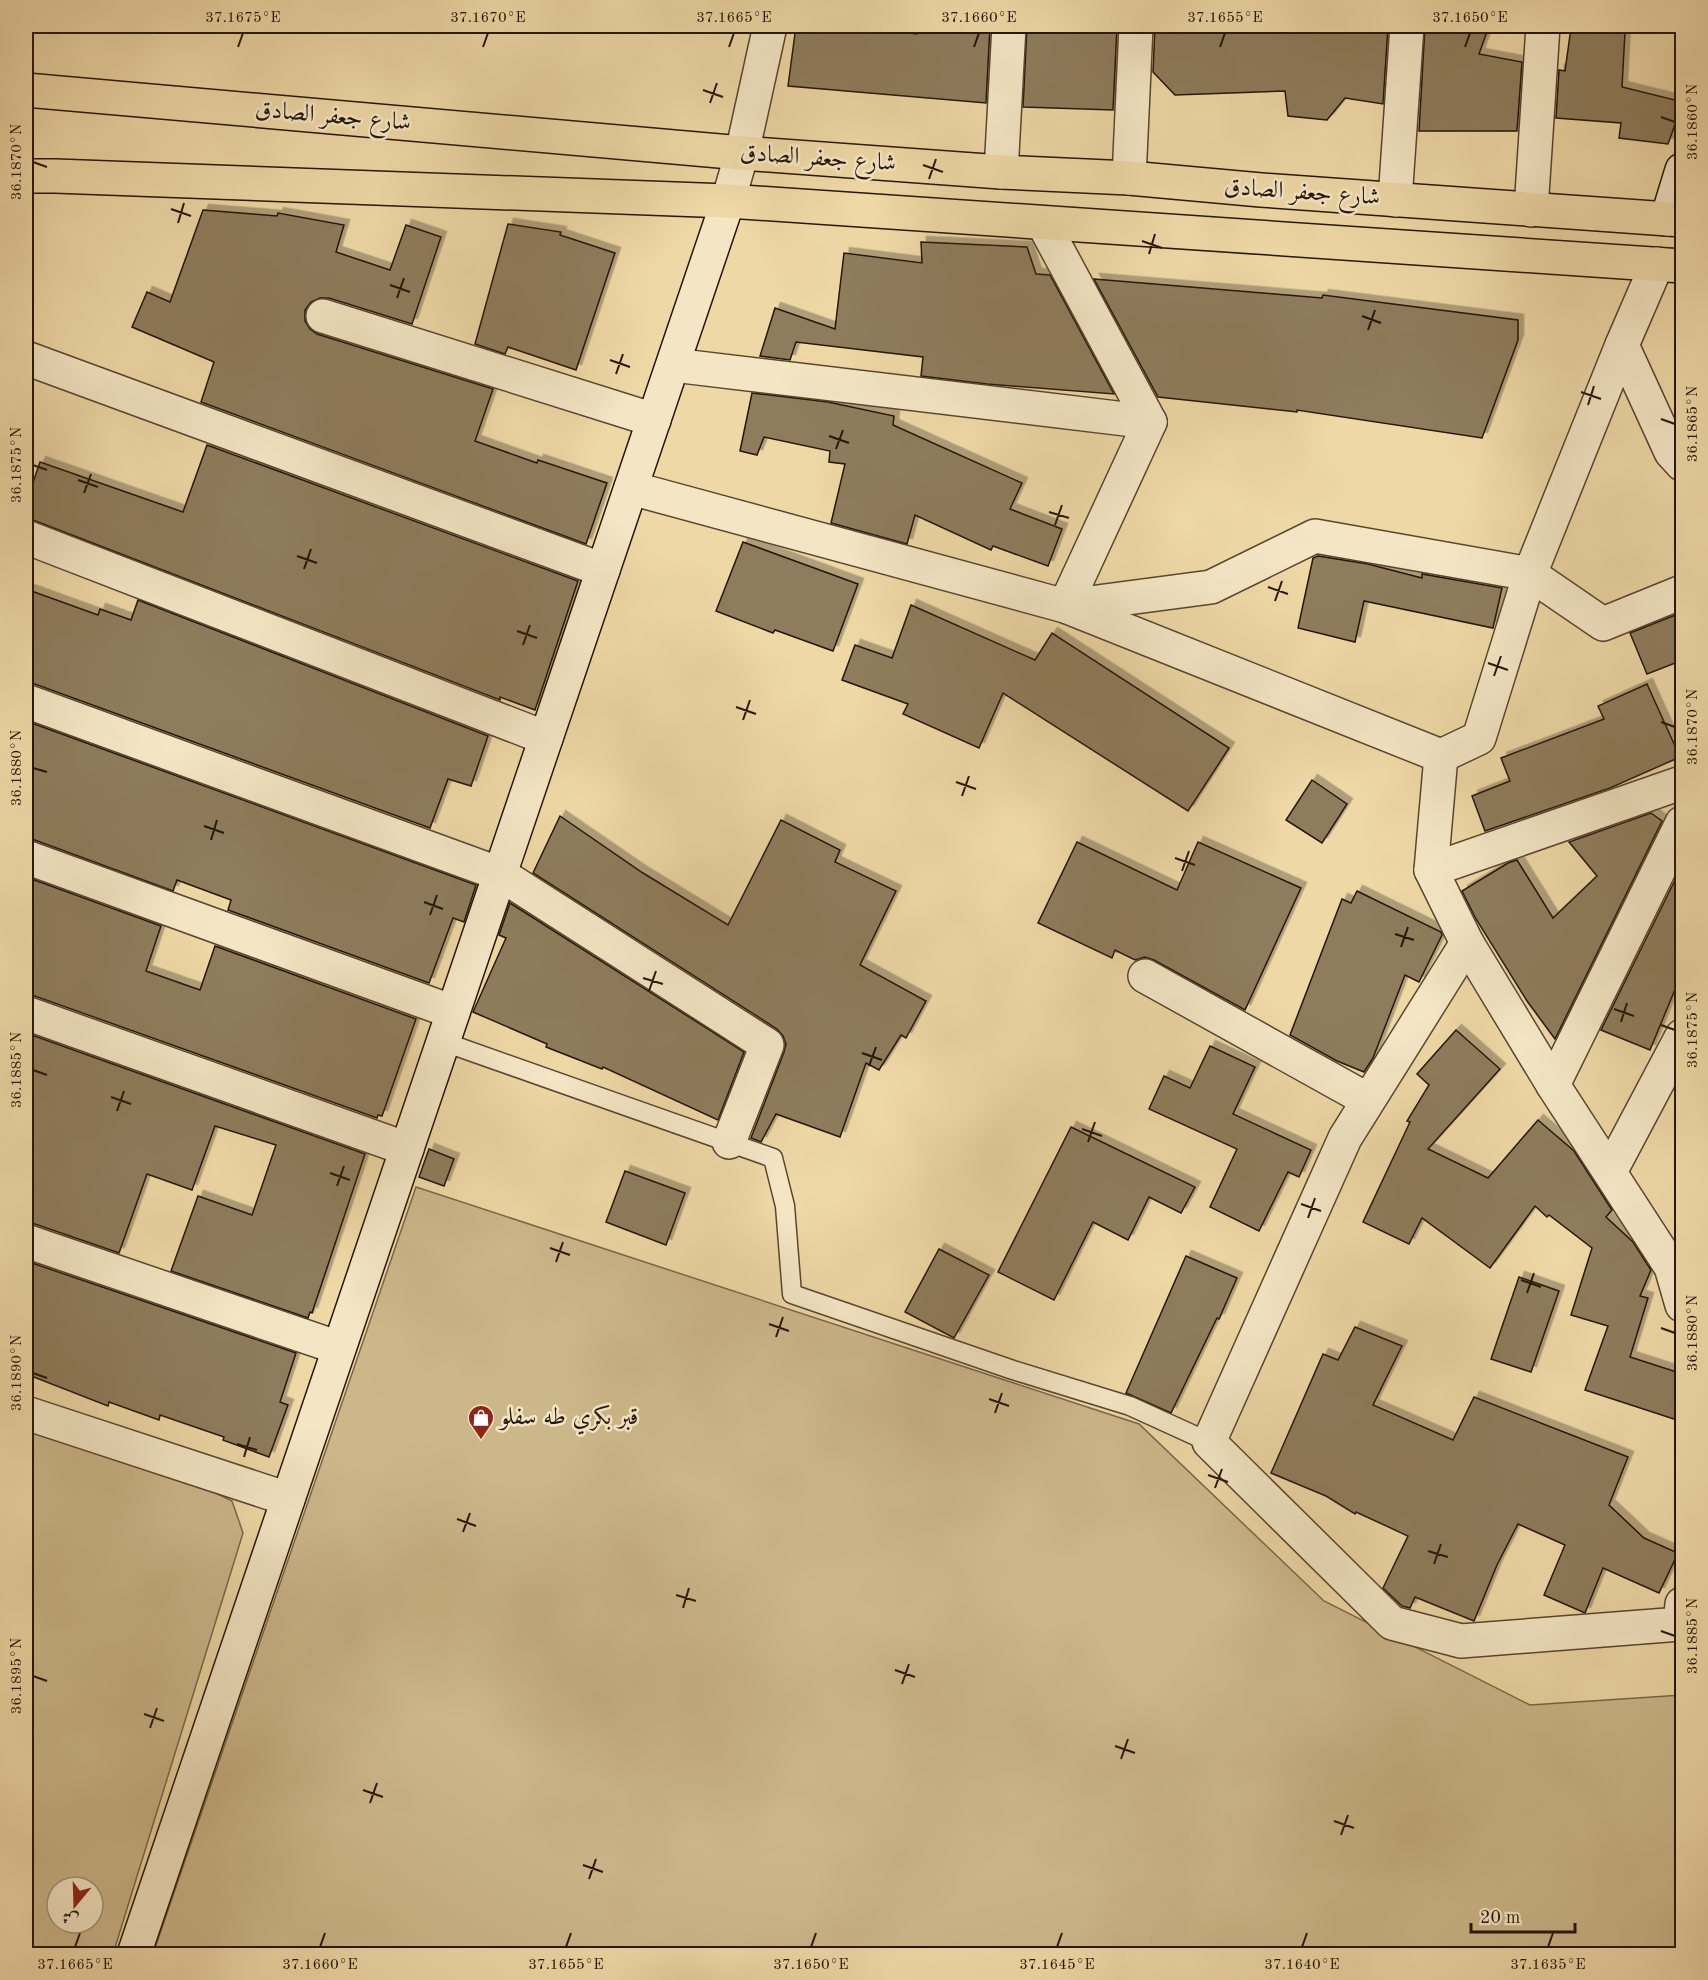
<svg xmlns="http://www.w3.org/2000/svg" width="1708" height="1980" viewBox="0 0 1708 1980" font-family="'Old Standard TT',Amiri,serif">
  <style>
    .green { fill: #ccb78b; stroke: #79664a; stroke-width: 1.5; fill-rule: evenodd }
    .building { fill: #8e7b5b; stroke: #261609; stroke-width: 1.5; filter: url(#shadow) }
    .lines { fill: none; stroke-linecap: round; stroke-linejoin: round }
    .lane-casing { stroke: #584630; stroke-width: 21 }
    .street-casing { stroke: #584630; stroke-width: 36 }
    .secondary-casing { stroke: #261609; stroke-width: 36 }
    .primary-casing { stroke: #261609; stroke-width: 36 }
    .lane { stroke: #f4e6c5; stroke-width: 18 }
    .street { stroke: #f4e6c5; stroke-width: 33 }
    .secondary { stroke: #f4e6c5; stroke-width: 33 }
    .primary { stroke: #eed8a6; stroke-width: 33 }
    .ticks { fill: none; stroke: #261609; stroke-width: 2 }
    .labels { text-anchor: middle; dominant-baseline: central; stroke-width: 5; stroke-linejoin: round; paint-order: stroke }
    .street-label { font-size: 24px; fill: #261609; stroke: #f4e6c5 }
    .poi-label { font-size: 24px; fill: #261609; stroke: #f4e6c5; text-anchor: start }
    .neatline { fill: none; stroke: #261609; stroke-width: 2 }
    .ticks-label { font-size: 15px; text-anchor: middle; fill: #261609 }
  </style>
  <defs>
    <filter id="shadow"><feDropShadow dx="5.5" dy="-5.5" stdDeviation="0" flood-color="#0004"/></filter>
  </defs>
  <rect width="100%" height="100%" fill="#eed8a6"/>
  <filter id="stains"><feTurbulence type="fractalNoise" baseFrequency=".00333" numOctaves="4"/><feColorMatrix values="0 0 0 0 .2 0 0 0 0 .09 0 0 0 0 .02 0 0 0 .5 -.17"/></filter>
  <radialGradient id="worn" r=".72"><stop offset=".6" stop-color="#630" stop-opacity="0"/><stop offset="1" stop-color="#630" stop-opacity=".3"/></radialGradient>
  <g class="green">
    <path d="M416,1187L1139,1424L1324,1601L1530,1705L1682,1695V1954H153Z"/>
    <path d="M26,1425L203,1487L232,1501L243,1533L113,1954H26ZM57,1887H93V1923H57Z"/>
  </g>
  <g class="building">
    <path d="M796,26H847L917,34L924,26H990L986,103L788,86Z"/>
    <path d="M1027,26H1117L1113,110L1023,107Z"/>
    <path d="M1155,26H1388L1383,104L1345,98L1327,120L1288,116L1285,91L1175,95L1153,72Z"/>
    <path d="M1425,26H1489L1479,54L1522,62L1517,131H1419Z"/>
    <path d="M1571,28L1625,32L1622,87L1683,102L1668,144L1619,138L1621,123L1556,118L1559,70L1565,71Z"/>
    <path d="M203,210L277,216L278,213L344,225L336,252L390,270L406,225L441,237L412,324L329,298H320L311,302L305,310V321L310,329L317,334L493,389L475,441L537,463L538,460L607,483L586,544L201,402L214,362L132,327L147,292L170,302Z"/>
    <path d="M508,224L561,232L560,235L615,253L576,370L508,347L505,354L475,344Z"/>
    <path d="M921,242L1027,247L1036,274L1050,275L1114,394L987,384L921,376L923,357L796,342L790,360L760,356L775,308L835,329L844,253L922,263Z"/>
    <path d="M1094,279L1322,298L1323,295L1518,320V340L1482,438L1297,410V412L1158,397Z"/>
    <path d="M752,393L828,402L894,416L893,425L1022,483L1010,509L1062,529L1048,566L993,546L991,550L915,515L907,544L831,523L845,464L829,462L830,451L764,437L757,455L740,451Z"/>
    <path d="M207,445L578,581L535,710L500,697V700L33,520L26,519V503L40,462L183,512Z"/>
    <path d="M743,542L858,584L833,651L775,630L773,633L716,611Z"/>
    <path d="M1318,556L1368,564L1422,578V574L1502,588L1493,628L1364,601L1355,642L1298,628L1313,558Z"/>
    <path d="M26,589L98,615L100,609L131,620L138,600L488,736L471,786L448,779L430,828L32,683H26Z"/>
    <path d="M911,605L1035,660L1052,633L1229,748L1188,811L1003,693L979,748L903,714L908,704L842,680L855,645L892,658Z"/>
    <path d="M1683,612V660L1647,674L1630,633Z"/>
    <path d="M1647,684L1680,757L1610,788L1485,831L1472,796L1510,781L1501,758L1604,719L1598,706Z"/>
    <path d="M26,721L476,885L464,922L453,918L429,983L228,910L231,900L177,880L173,891L32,839H26Z"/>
    <path d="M1312,780L1347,804L1322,843L1286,820Z"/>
    <path d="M1651,813L1662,821L1555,1039L1527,1001L1476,919L1462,891L1508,863L1517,860L1553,918L1597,876L1569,842Z"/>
    <path d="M560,816L643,873L728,925L781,820L840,850L835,862L896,891L860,965L926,1001L906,1038L901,1035L879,1070L866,1063L840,1137L776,1114L761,1142L751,1138L784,1052L786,1044L783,1036L777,1029L533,873Z"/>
    <path d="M1077,842L1177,890L1198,842L1301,888L1245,1010L1154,960L1145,957L1135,960L1115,950L1112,958L1038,923Z"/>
    <path d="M1683,864V970L1650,1050L1601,1030Z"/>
    <path d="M26,877L161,926L146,971L200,990L215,946L416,1019L382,1116L378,1115L377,1118L32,995H26Z"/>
    <path d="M1357,891L1441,932L1442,935L1419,982L1405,975L1373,1058L1364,1072L1337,1061L1290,1035L1342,899L1351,903Z"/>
    <path d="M510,903L744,1052L718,1120L603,1067L602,1069L546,1047L547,1044L473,1012L506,938L499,935Z"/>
    <path d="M1456,1030L1500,1069L1428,1149L1488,1178L1538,1120L1574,1151L1612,1210L1606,1217L1633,1242L1651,1270L1640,1296L1648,1298L1630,1357L1683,1374V1422L1585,1390L1608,1326L1571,1315L1592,1248L1549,1215L1547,1217L1535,1206L1490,1268L1422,1218L1409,1244L1363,1222L1410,1122L1407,1121L1429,1085L1417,1074Z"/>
    <path d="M26,1033L365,1154L312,1313L310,1312L308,1318L171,1271L198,1196L252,1215L276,1145L215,1126L192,1190L147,1174L119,1253L32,1223H26Z"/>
    <path d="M1210,1046L1255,1067L1233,1114L1311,1150L1299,1177L1288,1172L1259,1231L1210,1207L1237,1149L1149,1109L1164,1076L1190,1088Z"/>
    <path d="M1071,1127L1195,1187L1181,1213L1149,1197L1128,1240L1093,1222L1054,1300L998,1272Z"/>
    <path d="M429,1149L454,1159L444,1186L419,1177Z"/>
    <path d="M625,1171L685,1193L666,1245L606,1222Z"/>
    <path d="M939,1249L989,1275L954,1338L905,1312Z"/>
    <path d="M1186,1256L1237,1278L1219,1319L1217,1318L1171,1413L1126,1393Z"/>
    <path d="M26,1261L296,1353L280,1402L288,1405L269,1457L223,1440L224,1437L160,1415L159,1420L109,1402L108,1406L26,1374Z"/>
    <path d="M1519,1277L1559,1291L1531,1372L1491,1359Z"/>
    <path d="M1355,1327L1402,1346L1373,1405L1453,1440L1474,1397L1628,1457L1609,1505L1644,1538L1678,1553L1659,1593L1603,1568L1585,1613L1544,1595L1565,1545L1518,1524L1497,1565L1474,1621L1415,1597L1410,1608L1402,1606L1383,1588L1408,1536L1356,1512L1355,1514L1326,1496L1271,1473L1323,1354L1338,1360Z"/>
  </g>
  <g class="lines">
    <defs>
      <path id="lane" d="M444,1042L773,1158L785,1206L792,1294L1013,1370L1130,1406L1209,1442"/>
      <g id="street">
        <path d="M1001,172L1009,26"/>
        <path d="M1129,178L1136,26"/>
        <path d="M1395,200L1407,26"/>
        <path d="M728,201L742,153L770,26"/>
        <path d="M1531,210L1543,26"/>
        <path d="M1043,223L1150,422L1065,606"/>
        <path d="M1657,264L1622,345L1530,574L1479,738L1441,756L1431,870L1467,943L1553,1085L1671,1267L1682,1305"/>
        <path d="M323,316L654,420"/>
        <path d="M1622,345L1671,452L1682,464"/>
        <path d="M26,358L603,570"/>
        <path d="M673,365L1150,422"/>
        <path d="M631,488L1065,606L1441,756"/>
        <path d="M26,537L546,738"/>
        <path d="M1067,606L1211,587L1315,536L1530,574L1603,624L1682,592"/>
        <path d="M26,701L500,874L767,1045L729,1142"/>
        <path d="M26,857L453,1012"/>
        <path d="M1431,870L1681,783L1682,786"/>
        <path d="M1467,943L1345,1138L1209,1442L1392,1623L1461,1641L1680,1624L1682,1604"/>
        <path d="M1145,976L1368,1100"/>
        <path d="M26,1013L407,1149"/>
        <path d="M1553,1085L1682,823"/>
        <path d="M1610,1172L1682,1036"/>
        <path d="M26,1241L339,1348"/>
        <path d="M26,1413L288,1499"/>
      </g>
      <g id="secondary">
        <path d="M1667,219L1682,170"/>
        <path d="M134,1954L728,201"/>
      </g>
      <g id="primary">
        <path d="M26,90L742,153L1001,172L1129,178L1261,190L1682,220"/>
        <path d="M26,176H55L728,201L1682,266"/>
      </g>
    </defs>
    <use href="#lane" class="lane-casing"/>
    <use href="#street" class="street-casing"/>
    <use href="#secondary" class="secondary-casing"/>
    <use href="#primary" class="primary-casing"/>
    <use href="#lane" class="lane"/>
    <use href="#street" class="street"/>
    <use href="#secondary" class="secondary"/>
    <use href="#primary" class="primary"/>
  </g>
  <path class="ticks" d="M238,47L243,33M483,47L488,33M729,47L734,33M974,47L979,33M1220,47L1225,33M1465,47L1470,33M703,90L723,97M710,103L717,83M1661,117L1675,122M33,162L47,167M923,165L943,172M929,179L936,159M171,209L191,216M178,223L184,203M1142,241L1162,248M1149,254L1155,234M390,285L410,292M397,298L404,278M1362,316L1381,323M1368,330L1375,310M610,360L630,367M616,374L623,354M1581,392L1601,399M1588,405L1594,386M1661,419L1675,424M829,436L849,443M836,449L843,430M33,465L47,470M78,480L98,487M84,493L91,474M1049,512L1069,518M1055,525L1062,505M297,556L317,563M304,569L311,549M1268,587L1288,594M1275,601L1282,581M517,631L537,638M523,645L530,625M1488,663L1508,670M1494,676L1501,656M736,707L756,714M743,720L750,700M1661,722L1675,727M33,768L47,772M956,782L976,789M962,796L969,776M204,826L224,833M211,840L217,820M1175,858L1195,865M1182,871L1189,851M424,902L443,909M430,915L437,895M1395,934L1414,940M1401,947L1408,927M643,978L663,984M649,991L656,971M1614,1009L1634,1016M1621,1022L1627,1003M1661,1025L1675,1030M862,1053L882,1060M869,1066L876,1047M33,1070L47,1075M111,1097L131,1104M117,1111L124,1091M1082,1129L1102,1136M1088,1142L1095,1122M330,1173L350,1180M337,1186L344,1166M1301,1204L1321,1211M1308,1218L1315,1198M550,1248L570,1255M556,1262L563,1242M1521,1280L1541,1287M1527,1293L1534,1273M769,1324L789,1331M1661,1328L1675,1333M776,1337L783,1317M33,1373L47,1378M989,1399L1009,1406M995,1413L1002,1393M237,1444L257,1450M244,1457L250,1437M1208,1475L1228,1482M1215,1488L1222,1469M457,1519L476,1526M463,1532L470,1513M1428,1551L1448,1557M1434,1564L1441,1544M676,1595L696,1601M683,1608L689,1588M1661,1631L1675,1636M895,1670L915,1677M33,1676L47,1681M902,1684L909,1664M144,1714L164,1721M150,1728L157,1708M1115,1746L1135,1753M1121,1759L1128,1739M363,1790L383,1797M370,1803L377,1783M1334,1821L1354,1828M1341,1835L1348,1815M583,1865L603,1872M589,1879L596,1859M75,1947L80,1933M320,1947L325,1933M566,1947L571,1933M811,1947L816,1933M1057,1947L1062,1933M1302,1947L1307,1933M1548,1947L1553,1933"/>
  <defs>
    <symbol id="shop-pin" viewBox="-11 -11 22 30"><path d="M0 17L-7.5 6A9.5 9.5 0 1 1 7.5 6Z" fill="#8f2418" stroke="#f4e6c5"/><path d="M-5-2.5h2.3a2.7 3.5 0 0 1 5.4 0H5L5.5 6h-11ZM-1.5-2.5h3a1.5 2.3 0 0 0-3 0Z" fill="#fff"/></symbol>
  </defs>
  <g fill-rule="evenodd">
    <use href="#shop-pin" x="466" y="1403" width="30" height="40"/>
  </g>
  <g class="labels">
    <g class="street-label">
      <text transform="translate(333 117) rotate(5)">شارع جعفر الصادق</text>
      <text transform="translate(818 159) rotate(4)">شارع جعفر الصادق</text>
      <text transform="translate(1302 193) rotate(4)">شارع جعفر الصادق</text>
    </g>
    <g class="poi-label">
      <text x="500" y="1418">قبر بكري طه سفلو</text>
    </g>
  </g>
  <rect width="1708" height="1980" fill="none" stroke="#eed8a6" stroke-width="66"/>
  <g transform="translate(75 1905) rotate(199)"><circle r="28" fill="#f4e6c5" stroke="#a2937a" stroke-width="1.5"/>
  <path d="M0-4.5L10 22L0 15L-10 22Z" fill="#8f2418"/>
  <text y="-9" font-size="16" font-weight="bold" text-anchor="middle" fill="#261609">ش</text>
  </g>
  <path d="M1471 1923v9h104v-9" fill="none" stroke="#261609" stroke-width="3"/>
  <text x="1480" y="1923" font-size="18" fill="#261609" stroke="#f4e6c5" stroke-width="4.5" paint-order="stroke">20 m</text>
  <rect x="33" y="33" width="1642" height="1914" class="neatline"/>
  <g class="ticks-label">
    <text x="243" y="22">37.1675°E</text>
    <text x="488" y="22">37.1670°E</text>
    <text x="734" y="22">37.1665°E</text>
    <text x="979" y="22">37.1660°E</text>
    <text x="1225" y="22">37.1655°E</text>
    <text x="1470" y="22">37.1650°E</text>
    <text transform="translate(1692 122) rotate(-90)" y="5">36.1860°N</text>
    <text transform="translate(16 162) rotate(-90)" y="5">36.1870°N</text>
    <text transform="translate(1692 424) rotate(-90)" y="5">36.1865°N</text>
    <text transform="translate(16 465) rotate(-90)" y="5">36.1875°N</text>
    <text transform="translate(1692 727) rotate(-90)" y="5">36.1870°N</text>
    <text transform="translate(16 768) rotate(-90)" y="5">36.1880°N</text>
    <text transform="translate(1692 1030) rotate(-90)" y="5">36.1875°N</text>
    <text transform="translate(16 1070) rotate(-90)" y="5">36.1885°N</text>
    <text transform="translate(1692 1333) rotate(-90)" y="5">36.1880°N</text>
    <text transform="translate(16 1373) rotate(-90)" y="5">36.1890°N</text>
    <text transform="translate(1692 1636) rotate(-90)" y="5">36.1885°N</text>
    <text transform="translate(16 1676) rotate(-90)" y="5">36.1895°N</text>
    <text x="75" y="1969">37.1665°E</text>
    <text x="320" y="1969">37.1660°E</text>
    <text x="566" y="1969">37.1655°E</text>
    <text x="811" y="1969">37.1650°E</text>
    <text x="1057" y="1969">37.1645°E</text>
    <text x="1302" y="1969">37.1640°E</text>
    <text x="1548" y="1969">37.1635°E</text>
  </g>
  <rect width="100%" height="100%" filter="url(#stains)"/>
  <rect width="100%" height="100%" fill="url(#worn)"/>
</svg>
